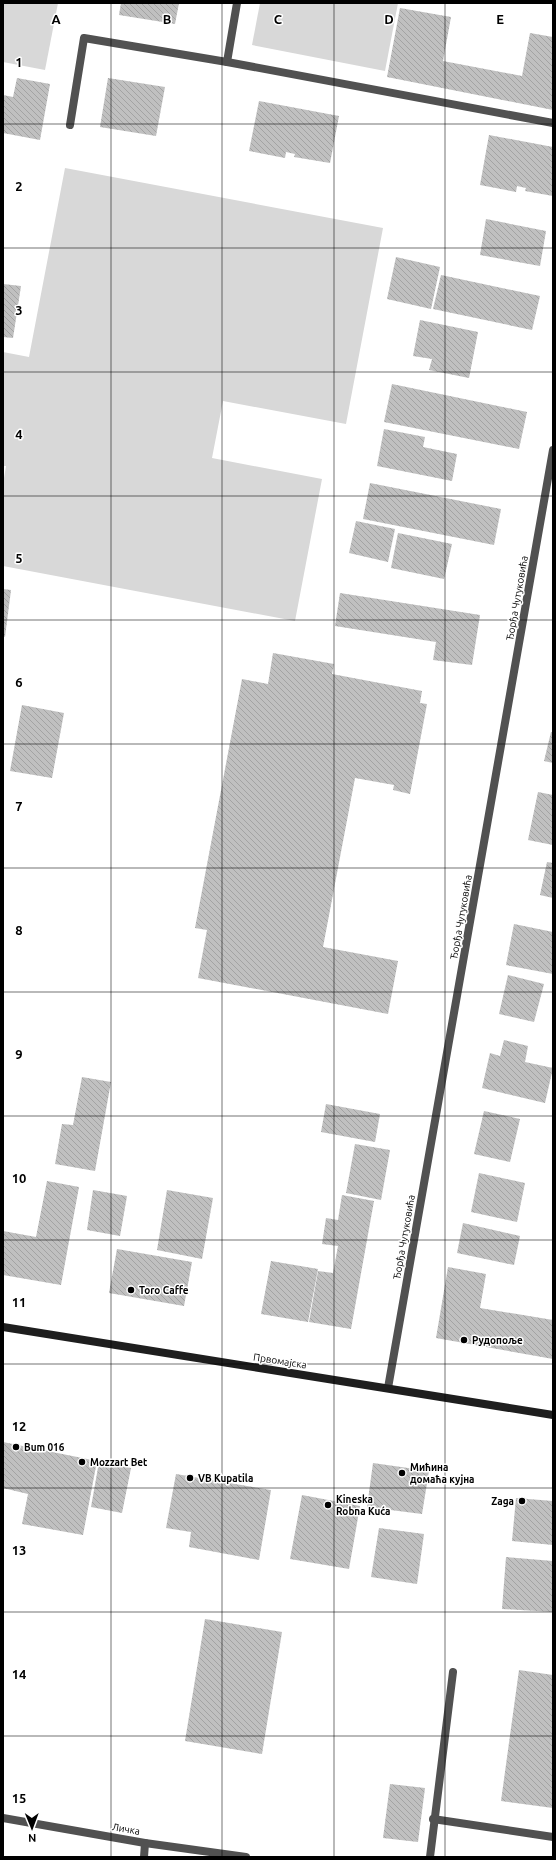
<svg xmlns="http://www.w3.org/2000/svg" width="556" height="1860" viewBox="0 0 556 1860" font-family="Ubuntu,sans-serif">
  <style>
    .green { fill: #d8d8d8 }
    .building { fill: url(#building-back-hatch) }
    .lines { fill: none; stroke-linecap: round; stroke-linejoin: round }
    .lane { stroke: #515151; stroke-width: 8 }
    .street { stroke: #515151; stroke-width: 8 }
    .secondary { stroke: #1e1e1e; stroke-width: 8 }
    .grid { fill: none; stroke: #000; stroke-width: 1; stroke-opacity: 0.55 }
    .poi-dot { fill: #000; stroke: #fff; stroke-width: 1.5 }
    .labels { text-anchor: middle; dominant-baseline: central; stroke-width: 3; stroke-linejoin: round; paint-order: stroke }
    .street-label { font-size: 10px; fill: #000; stroke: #fff }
    .poi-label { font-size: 10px; font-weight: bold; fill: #000; stroke: #fff; text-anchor: start }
    .grid-label { font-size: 13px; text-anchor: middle; font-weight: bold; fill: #000; stroke: #fff; stroke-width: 3; stroke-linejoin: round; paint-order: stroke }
  </style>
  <defs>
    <pattern id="building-back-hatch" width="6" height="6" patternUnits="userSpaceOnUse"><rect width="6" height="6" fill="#c0c0c0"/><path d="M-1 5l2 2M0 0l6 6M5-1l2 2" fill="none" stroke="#a3a3a3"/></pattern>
  </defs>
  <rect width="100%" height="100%" fill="#fff"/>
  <g class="green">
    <path d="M3,3H58L45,70L3,62Z"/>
    <path d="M260,3H398L385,71L252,45Z"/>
    <path d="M65,168L383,228L346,424L223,401L212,458L322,479L295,621L3,566V484L6,466H3V352L29,357Z"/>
  </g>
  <g class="building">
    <path d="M121,3H179L175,24L119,15Z"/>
    <path d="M400,8L451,17L443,61L522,76L530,33L553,37V110L387,77Z"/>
    <path d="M17,78L50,84L40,140L3,133V95L13,97Z"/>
    <path d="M108,78L165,87L156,136L100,127Z"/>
    <path d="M259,101L339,116L330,163L294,157L295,154L286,152L285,158L249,151Z"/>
    <path d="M489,135L553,147V196L525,191L526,188L517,186L516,192L480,185Z"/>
    <path d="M486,219L546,231L540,266L480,255Z"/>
    <path d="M396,257L440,267L431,309L387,299Z"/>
    <path d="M441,275L540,296L532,330L433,309Z"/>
    <path d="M3,284L21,286L13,338L3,337Z"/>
    <path d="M420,320L478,332L469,378L429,370L432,359L413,356Z"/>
    <path d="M392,384L527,412L519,449L384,422Z"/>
    <path d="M384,429L425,437L423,447L457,454L452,481L377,466Z"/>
    <path d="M370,483L501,509L494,545L363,519Z"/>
    <path d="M356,521L395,529L388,562L349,553Z"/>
    <path d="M398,533L452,544L444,579L391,568Z"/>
    <path d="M3,589L11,590L5,637L3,636Z"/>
    <path d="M340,593L480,615L472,665L433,660L436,642L335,626Z"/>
    <path d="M273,653L334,664L332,674L422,691L420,703L427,704L410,794L393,790L394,785L355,778L323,947L398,961L388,1014L198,978L207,930L195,928L242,679L268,684Z"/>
    <path d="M22,705L64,713L52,778L10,771Z"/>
    <path d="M551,732H553V763L544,761Z"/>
    <path d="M538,792L553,795V845L528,840Z"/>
    <path d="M547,862L553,863V898L540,895Z"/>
    <path d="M514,924L553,932V974L506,965Z"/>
    <path d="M508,975L544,984L534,1022L499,1014Z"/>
    <path d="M504,1040L528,1046L525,1062L553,1068L545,1103L482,1088L490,1053L500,1056Z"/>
    <path d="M82,1077L111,1082L95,1171L55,1164L62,1124L73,1125Z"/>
    <path d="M326,1104L380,1114L375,1142L321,1132Z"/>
    <path d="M484,1111L520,1119L510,1162L474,1154Z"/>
    <path d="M355,1144L390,1150L381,1200L346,1193Z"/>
    <path d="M479,1173L525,1183L517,1222L471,1212Z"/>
    <path d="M47,1181L79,1187L61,1285L3,1275V1231L36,1237Z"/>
    <path d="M93,1190L127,1196L120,1236L87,1230Z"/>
    <path d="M167,1190L213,1198L202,1259L157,1250Z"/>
    <path d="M342,1195L374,1201L351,1329L309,1322L318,1271L333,1273L338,1246L322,1244L326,1218L338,1220Z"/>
    <path d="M463,1223L520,1236L514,1265L457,1253Z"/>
    <path d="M117,1249L192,1262L184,1306L109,1293Z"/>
    <path d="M271,1261L318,1269L308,1322L261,1314Z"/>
    <path d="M448,1267L486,1274L480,1308L553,1320V1359L436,1338Z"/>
    <path d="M3,1442L97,1461L83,1535L22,1524L28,1494L3,1488Z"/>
    <path d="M99,1462L131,1468L122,1513L91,1507Z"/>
    <path d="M373,1463L429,1471L422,1514L367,1507Z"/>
    <path d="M176,1474L271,1490L259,1560L189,1547L191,1532L166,1528Z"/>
    <path d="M302,1495L360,1506L349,1569L290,1559Z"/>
    <path d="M516,1498L553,1501V1545L512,1541Z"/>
    <path d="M379,1528L424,1534L417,1584L371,1577Z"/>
    <path d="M506,1557L553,1561V1612L502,1609Z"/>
    <path d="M205,1619L282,1632L262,1754L185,1741Z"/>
    <path d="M519,1670L553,1675V1808L501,1801Z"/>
    <path d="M390,1784L425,1788L418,1842L383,1838Z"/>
  </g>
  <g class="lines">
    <g class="lane">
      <path d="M227,62L237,3"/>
      <path d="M70,125L84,38L227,62L553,123"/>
      <path d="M433,1819L553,1837"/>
      <path d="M430,1857L453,1672"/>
    </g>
    <g class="street">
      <path d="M388,1388L553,450"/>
      <path d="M3,1818L145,1843L246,1857"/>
      <path d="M144,1857L145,1843"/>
    </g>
    <path class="secondary" d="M3,1327L553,1415"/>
  </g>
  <path class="grid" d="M111,3V1857M222,3V1857M334,3V1857M445,3V1857M3,124H553M3,248H553M3,372H553M3,496H553M3,620H553M3,744H553M3,868H553M3,992H553M3,1116H553M3,1240H553M3,1364H553M3,1488H553M3,1612H553M3,1736H553"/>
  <g class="poi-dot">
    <circle cx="131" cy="1290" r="4"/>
    <circle cx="464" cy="1340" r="4"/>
    <circle cx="16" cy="1447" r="4"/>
    <circle cx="82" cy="1462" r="4"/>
    <circle cx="402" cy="1473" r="4"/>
    <circle cx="190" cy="1478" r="4"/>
    <circle cx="522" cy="1501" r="4"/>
    <circle cx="328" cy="1505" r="4"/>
  </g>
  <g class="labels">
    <g class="street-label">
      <text transform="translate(517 598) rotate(-80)">Ђорђа Чутуковића</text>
      <text transform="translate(461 917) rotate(-80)">Ђорђа Чутуковића</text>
      <text transform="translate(404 1237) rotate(-80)">Ђорђа Чутуковића</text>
      <text transform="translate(280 1361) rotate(9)">Првомајска</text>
      <text transform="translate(126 1829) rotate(10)">Личка</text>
    </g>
    <g class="poi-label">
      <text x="139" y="1290">Toro Caffe</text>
      <text x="472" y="1340">Рудопоље</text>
      <text x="24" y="1447">Bum 016</text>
      <text x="90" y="1462">Mozzart Bet</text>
      <text x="410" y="1467">Мићина<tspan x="410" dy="12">домаћа кујна</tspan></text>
      <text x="198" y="1478">VB Kupatila</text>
      <text x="336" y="1499">Kineska<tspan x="336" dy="12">Robna Kuća</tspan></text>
      <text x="514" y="1501" text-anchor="end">Zaga</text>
    </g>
  </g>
  <g class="grid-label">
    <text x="56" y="24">A</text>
    <text x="167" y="24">B</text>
    <text x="278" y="24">C</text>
    <text x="389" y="24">D</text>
    <text x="500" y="24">E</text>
    <text x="19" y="67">1</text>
    <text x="19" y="191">2</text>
    <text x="19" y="315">3</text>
    <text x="19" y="439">4</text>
    <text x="19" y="563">5</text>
    <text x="19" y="687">6</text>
    <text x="19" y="811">7</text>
    <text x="19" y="935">8</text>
    <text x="19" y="1059">9</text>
    <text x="19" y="1183">10</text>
    <text x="19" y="1307">11</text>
    <text x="19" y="1431">12</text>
    <text x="19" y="1555">13</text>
    <text x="19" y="1679">14</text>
    <text x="19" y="1803">15</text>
  </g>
  <rect width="556" height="1860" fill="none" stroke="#000000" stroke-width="8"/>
  <g transform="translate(32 1828) rotate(179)" stroke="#ffffff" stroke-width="3" paint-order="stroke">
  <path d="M0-3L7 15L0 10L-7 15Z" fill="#000000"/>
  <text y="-6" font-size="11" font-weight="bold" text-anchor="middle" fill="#000000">N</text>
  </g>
</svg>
